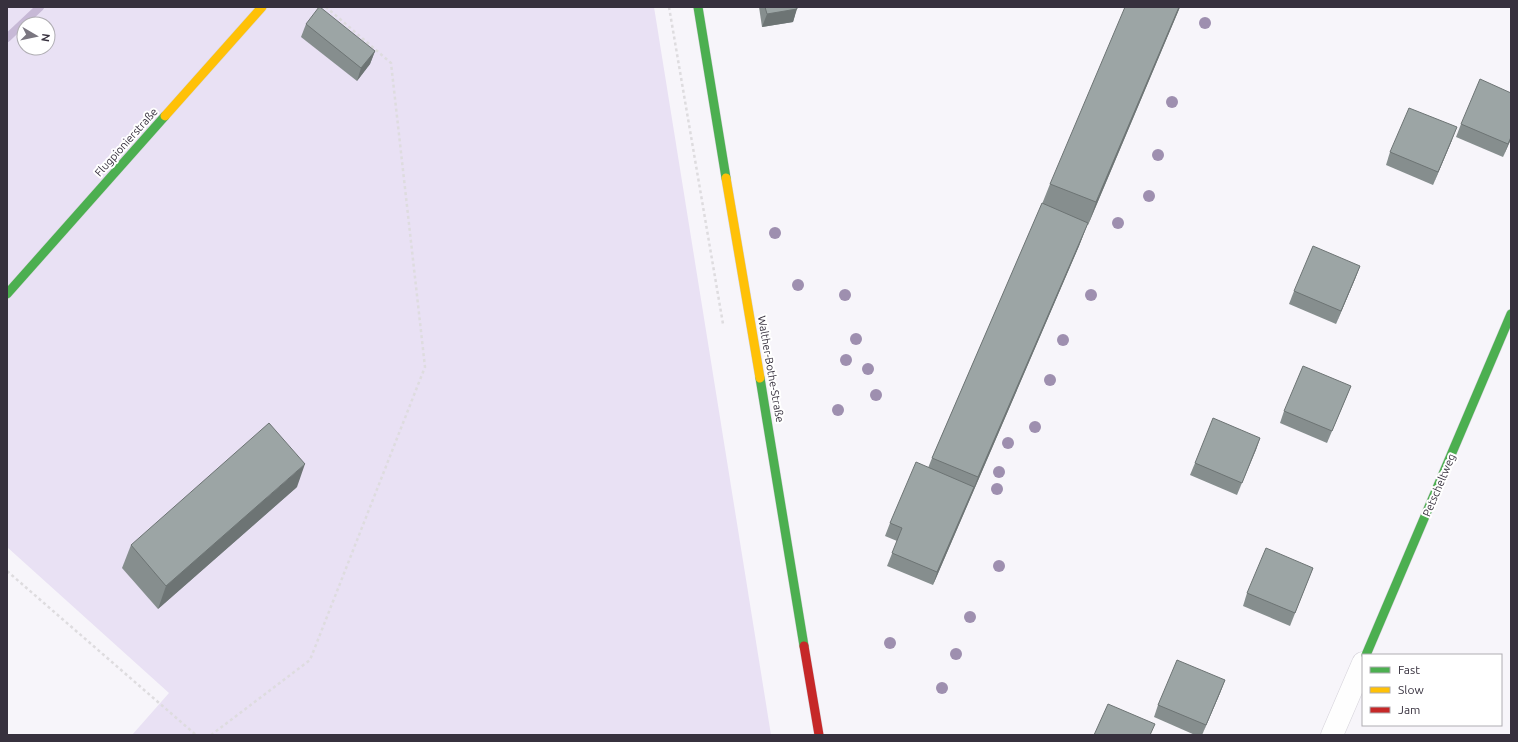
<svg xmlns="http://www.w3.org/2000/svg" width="1518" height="742" viewBox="0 0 1518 742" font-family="Ubuntu,sans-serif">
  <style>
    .green { fill: #e9e1f4; fill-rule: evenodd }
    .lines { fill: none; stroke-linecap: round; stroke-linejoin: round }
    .stream { stroke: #c7b9d6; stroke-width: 8 }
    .street-casing { stroke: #d5d2da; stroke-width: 23 }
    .fast-casing { stroke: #d5d2da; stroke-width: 10 }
    .slow-casing { stroke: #d5d2da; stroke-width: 10 }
    .jam-casing { stroke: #d5d2da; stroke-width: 10 }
    .path { stroke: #dedcdf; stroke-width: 2.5; stroke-dasharray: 3 3; stroke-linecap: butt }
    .street { stroke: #fefefe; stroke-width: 22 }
    .fast { stroke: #4caf50; stroke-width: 9 }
    .slow { stroke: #ffc107; stroke-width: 9 }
    .jam { stroke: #c62828; stroke-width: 9 }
    .tree { fill: #9e8faf }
    .wall { fill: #868e8e }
    .shaded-wall { fill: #6d7474 }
    .building { fill: #9ca5a5; stroke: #6d7474 }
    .labels { text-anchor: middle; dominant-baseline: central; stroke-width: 4; stroke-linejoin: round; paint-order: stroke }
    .street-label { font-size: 11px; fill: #37313e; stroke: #fff }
  </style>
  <rect width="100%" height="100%" fill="#f7f5fa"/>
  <path class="green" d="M7,7H654L771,735H132L169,693L7,547ZM24,24H48V48H24Z"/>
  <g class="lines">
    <path class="stream" d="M7,38L40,7"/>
    <defs>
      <path id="street" d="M1332,735L1363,663"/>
      <g id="fast">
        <path d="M698,7L726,178"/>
        <path d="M7,294L165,116"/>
        <path d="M760,378L804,646"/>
        <path d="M1366,655L1511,314"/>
      </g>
      <g id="slow">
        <path d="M165,116L262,7"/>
        <path d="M726,178L760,378"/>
      </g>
      <path id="jam" d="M804,646L819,735"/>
    </defs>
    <use href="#street" class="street-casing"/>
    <use href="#fast" class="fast-casing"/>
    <use href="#slow" class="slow-casing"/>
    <use href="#jam" class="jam-casing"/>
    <g class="path">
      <path d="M669,7L723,324"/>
      <path d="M7,571L196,735"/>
      <path d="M211,735L310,660L425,367L391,63L326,7"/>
    </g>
    <use href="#street" class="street"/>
    <use href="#fast" class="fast"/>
    <use href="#slow" class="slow"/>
    <use href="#jam" class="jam"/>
  </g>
  <g class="tree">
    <circle cx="1205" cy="23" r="6"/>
    <circle cx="1172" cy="102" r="6"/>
    <circle cx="1158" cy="155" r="6"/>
    <circle cx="1149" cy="196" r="6"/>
    <circle cx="1118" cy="223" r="6"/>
    <circle cx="775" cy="233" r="6"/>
    <circle cx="798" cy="285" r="6"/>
    <circle cx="845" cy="295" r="6"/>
    <circle cx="1091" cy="295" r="6"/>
    <circle cx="856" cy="339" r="6"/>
    <circle cx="1063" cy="340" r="6"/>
    <circle cx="846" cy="360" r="6"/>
    <circle cx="868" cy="369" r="6"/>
    <circle cx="1050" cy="380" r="6"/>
    <circle cx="876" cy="395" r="6"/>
    <circle cx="838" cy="410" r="6"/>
    <circle cx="1035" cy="427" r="6"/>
    <circle cx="1008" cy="443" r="6"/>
    <circle cx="999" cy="472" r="6"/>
    <circle cx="997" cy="489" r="6"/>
    <circle cx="999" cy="566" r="6"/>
    <circle cx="970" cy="617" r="6"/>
    <circle cx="890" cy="643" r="6"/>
    <circle cx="956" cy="654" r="6"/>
    <circle cx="942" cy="688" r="6"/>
  </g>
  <g class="wall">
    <path d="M759,7H797L793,22L762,27Z"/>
    <path d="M1180,7L1088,225H1087L1079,246L933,585L887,566L897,541L885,536L890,523L928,468L932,458L1042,204L1050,184Z"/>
    <path d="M306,24L375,51L370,64L357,81L301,37Z"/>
    <path d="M1511,93V139L1503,157L1456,137L1461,124Z"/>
    <path d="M1452,140L1433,185L1386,165L1390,152Z"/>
    <path d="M1360,266L1355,279L1336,324L1289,304L1294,291Z"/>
    <path d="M1351,386L1346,398L1327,443L1280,423L1284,411Z"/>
    <path d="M1260,438L1237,495L1190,475L1195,463Z"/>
    <path d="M297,487L158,609L122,568L131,545Z"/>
    <path d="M1313,568L1290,626L1243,606L1247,593Z"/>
    <path d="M1225,680L1220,693L1202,735H1195L1154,717L1158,705Z"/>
  </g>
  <g class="shaded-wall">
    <path d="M1179,7H1180L1088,225L1096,202Z"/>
    <path d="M797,9L793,22L762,27L767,14Z"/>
    <path d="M375,51L370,64L357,81L361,68Z"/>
    <path d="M1457,127L1452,140L1433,185L1438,172Z"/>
    <path d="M1511,137V139L1503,157L1508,144Z"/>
    <path d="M1088,223L1079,246L933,585L937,572L974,487L978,477Z"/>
    <path d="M1360,266L1355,279L1336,324L1341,311Z"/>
    <path d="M1260,438L1256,450L1237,495L1242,483Z"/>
    <path d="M305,464L297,487L158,609L166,586Z"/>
    <path d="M1225,680L1220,693L1202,735L1206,725Z"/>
  </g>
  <g class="building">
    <path d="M319,7H320L375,51L361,68L306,24Z"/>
    <path d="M765,7H797V9L767,14Z"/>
    <path d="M1125,7H1179L1096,202L1050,184Z"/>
    <path d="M1480,79L1511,93V137L1508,144L1461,124Z"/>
    <path d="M1409,108L1457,127L1438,172L1390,152Z"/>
    <path d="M1042,203L1088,223L978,477L932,458Z"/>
    <path d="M1313,246L1360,266L1341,311L1294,291Z"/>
    <path d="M1303,366L1351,386L1332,431L1284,411Z"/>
    <path d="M1213,418L1260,438L1242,483L1195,463Z"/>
    <path d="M269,423L305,464L166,586L131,545Z"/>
    <path d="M916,462L974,487L937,572L892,553L902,528L890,523Z"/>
    <path d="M1266,548L1313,568L1295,613L1247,593Z"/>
    <path d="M1177,660L1225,680L1206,725L1158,705Z"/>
    <path d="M1108,704L1155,724L1150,735H1094Z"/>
  </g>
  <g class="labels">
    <g class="street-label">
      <text transform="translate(126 142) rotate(-48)">Flugpionierstraße</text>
      <text transform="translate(771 369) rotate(80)">Walther-Bothe-Straße</text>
      <text transform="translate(1439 485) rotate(-67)">Petscheltweg</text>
    </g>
  </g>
  <rect width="1518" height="742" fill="none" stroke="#37313e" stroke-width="16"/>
  <rect x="1362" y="654" width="140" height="72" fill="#ffffff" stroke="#afadb2"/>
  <rect x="1370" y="667" width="20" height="6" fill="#4caf50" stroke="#afadb2"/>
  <text x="1398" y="674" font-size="12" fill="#37313e">Fast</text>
  <rect x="1370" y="687" width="20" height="6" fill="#ffc107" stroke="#afadb2"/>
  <text x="1398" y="694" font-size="12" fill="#37313e">Slow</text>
  <rect x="1370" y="707" width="20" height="6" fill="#c62828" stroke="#afadb2"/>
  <text x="1398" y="714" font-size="12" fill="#37313e">Jam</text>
  <g transform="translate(36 36) rotate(99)"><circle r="19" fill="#ffffff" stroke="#afadb2"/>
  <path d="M0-3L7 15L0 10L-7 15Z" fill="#7a7680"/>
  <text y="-6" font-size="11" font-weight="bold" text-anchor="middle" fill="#37313e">N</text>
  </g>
</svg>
